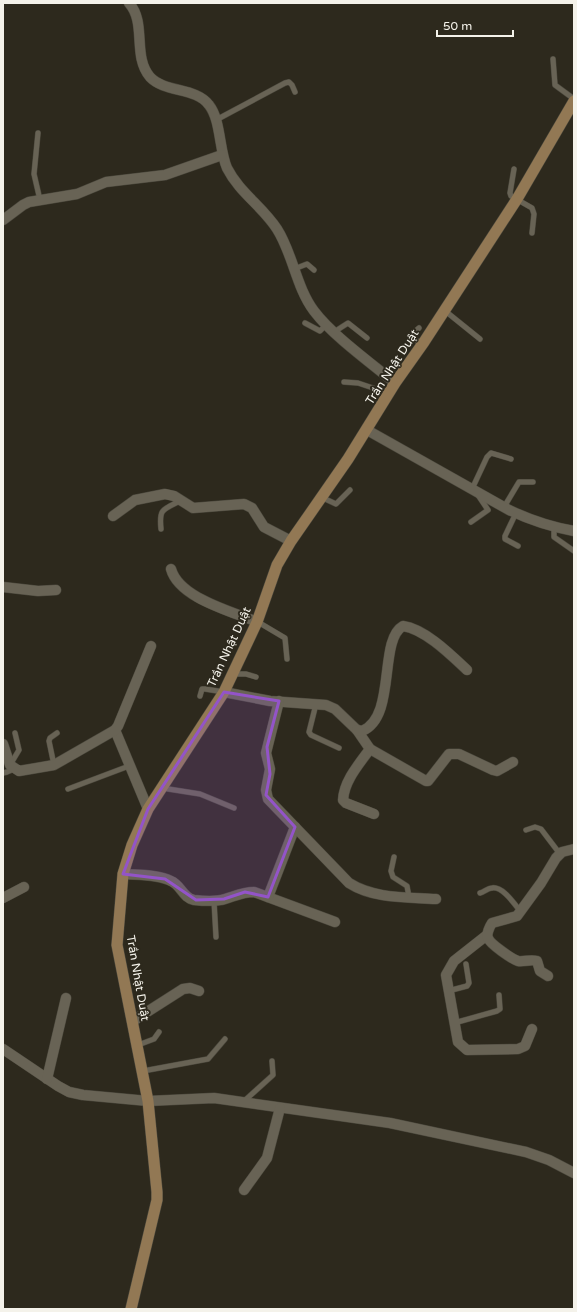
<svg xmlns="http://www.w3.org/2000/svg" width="577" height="1312" viewBox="0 0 577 1312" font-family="'Varela Round',sans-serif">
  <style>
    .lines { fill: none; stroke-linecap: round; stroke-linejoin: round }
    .service-casing { stroke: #4b483d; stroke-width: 6 }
    .minor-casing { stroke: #4b483d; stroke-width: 11 }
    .secondary-casing { stroke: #4b483d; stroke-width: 12 }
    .service { stroke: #686355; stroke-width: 5 }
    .minor { stroke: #686355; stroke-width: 10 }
    .secondary { stroke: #927854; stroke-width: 11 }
    .marked { fill: #9354c8; fill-opacity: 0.2; stroke: #9354c8; stroke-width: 3; stroke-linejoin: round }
    .labels { text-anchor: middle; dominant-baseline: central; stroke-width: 4; stroke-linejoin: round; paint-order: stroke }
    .street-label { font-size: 12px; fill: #f4f2ea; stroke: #2d291d }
  </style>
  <rect width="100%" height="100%" fill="#2d291d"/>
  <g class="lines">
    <defs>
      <g id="service">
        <path d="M553,59L555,85L574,99"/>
        <path d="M216,120L285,83L289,82L292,85L295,92"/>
        <path d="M38,133L34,174L40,200"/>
        <path d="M514,169L510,193L511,196L532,208L534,214L532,233"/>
        <path d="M294,269L307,264L314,270"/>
        <path d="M444,310L480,339"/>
        <path d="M305,323L320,331L326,325"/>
        <path d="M419,328L411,335L422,346"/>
        <path d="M334,332L348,323L367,338"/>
        <path d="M344,382L358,383L388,393"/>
        <path d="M472,489L487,457L491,453L511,459"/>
        <path d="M321,497L336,504L350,490"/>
        <path d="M504,507L519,482H533"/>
        <path d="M516,513L505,536V539L518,546"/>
        <path d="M471,522L488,510L478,495"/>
        <path d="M554,527V537L574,551"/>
        <path d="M161,529C159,509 162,510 180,501"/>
        <path d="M258,622L285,638L287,659"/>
        <path d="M233,674H246L256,677"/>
        <path d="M200,696L202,689H205L224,692"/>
        <path d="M316,704L309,732L311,735L339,748"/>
        <path d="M10,765L19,750L15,733"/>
        <path d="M54,765L49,741L50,738L57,733"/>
        <path d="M3,773L7,772L14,769"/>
        <path d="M162,788L200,794L234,808"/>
        <path d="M68,789L129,766"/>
        <path d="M526,830L535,827L541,829L560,854"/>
        <path d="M394,857L391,871L393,877L407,886L409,897"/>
        <path d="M480,893C484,892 488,888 492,888C503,886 515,905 521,912"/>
        <path d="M214,901L216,937"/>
        <path d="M448,991L467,986L469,983L466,964"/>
        <path d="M454,1023L497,1011L500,1009L499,995"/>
        <path d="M138,1045L154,1039L159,1032"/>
        <path d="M143,1071L208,1059L225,1039"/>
        <path d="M243,1102L273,1075L272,1061"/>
      </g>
      <g id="minor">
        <path d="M129,3C147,23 132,56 150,77C165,93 196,87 209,105C221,120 219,150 227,168C239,192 263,207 277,229C293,254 296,287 314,311C332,335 371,363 395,383"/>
        <path d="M3,220L23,205L29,202L77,194L106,182L165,175L222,155"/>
        <path d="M367,430L509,510C530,520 551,527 574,531"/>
        <path d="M113,516L135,500L165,494L174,496L193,508L244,504L252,508L264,527L291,541"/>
        <path d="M171,569C179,598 231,611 257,622"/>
        <path d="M3,587L38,591L56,590"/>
        <path d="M224,692L270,701L326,705L335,709L357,730L370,749L426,781H428L449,754H459L493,770L497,771L513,762"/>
        <path d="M279,701L266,753L270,769L266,790L268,799L349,883C374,899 407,897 436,899"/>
        <path d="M115,730L148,809"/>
        <path d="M357,730L362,731C397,717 378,640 403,626C425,629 451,655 467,670"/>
        <path d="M3,744L10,765L19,771L54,765L115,730L118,726L151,646"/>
        <path d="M370,749C359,764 344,781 343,800L346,803L374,814"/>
        <path d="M123,874C137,875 158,874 171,881C181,885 183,898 194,900C204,901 216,902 225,899C235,896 243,892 254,892L335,922"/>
        <path d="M268,897L295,827"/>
        <path d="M3,898L24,887"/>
        <path d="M487,935L454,961L446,975L458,1042L467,1050L518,1049L525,1046L532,1029"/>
        <path d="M548,976L540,971L537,961C531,959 524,962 518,961C512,959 490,944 488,938C486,934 490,926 492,923L517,916L541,883L556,858L562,852L574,849"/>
        <path d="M133,1021L183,989L190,988L199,991"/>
        <path d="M3,1049L58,1086L69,1092L83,1095L148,1101L214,1098L390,1123L526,1152L549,1160L574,1173"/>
        <path d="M47,1079L66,998"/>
        <path d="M244,1190L267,1158L280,1108"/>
      </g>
      <path id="secondary" d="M131,1309L157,1200V1192L148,1101L117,945L123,874L132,845L148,809L224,692L257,622L277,565L291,541L348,459L395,383L424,342L517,199L574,101"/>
    </defs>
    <use href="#service" class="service-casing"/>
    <use href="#minor" class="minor-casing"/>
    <use href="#secondary" class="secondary-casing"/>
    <use href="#service" class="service"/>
    <use href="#minor" class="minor"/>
    <use href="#secondary" class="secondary"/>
  </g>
  <path class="marked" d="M224,692L279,701L267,747L270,774L266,795L295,827L268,897L245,892L224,899L196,900L165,879L123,874L148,809Z"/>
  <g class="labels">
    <g class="street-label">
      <text transform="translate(392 367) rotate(-57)">Trần Nhật Duật</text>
      <text transform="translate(229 647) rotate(-65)">Trần Nhật Duật</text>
      <text transform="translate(138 978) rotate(80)">Trần Nhật Duật</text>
    </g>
  </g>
  <rect width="577" height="1312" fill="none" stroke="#f4f2ea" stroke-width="8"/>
  <path d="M437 30v6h76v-6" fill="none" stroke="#f4f2ea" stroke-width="2"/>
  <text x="443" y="30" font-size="12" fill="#f4f2ea" stroke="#2d291d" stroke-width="3" paint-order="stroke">50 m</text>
</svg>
